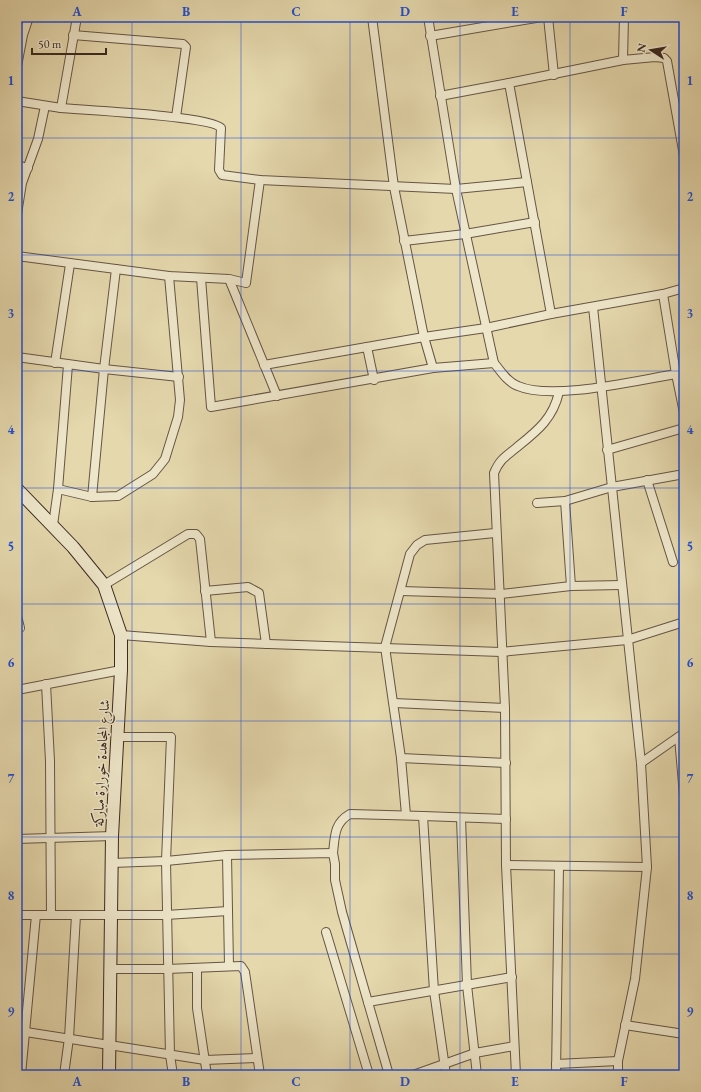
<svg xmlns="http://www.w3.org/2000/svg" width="701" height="1092" viewBox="0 0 701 1092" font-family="'EB Garamond',Amiri,serif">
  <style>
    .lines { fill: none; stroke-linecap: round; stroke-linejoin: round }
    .street-casing { stroke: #655544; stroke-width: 10 }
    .secondary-casing { stroke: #3a2921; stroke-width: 14 }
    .street { stroke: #eee6ca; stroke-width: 8 }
    .secondary { stroke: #eee6ca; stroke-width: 12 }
    .grid { fill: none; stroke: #1d4ed8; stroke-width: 1; stroke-opacity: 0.55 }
    .labels { text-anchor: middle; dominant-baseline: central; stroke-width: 3; stroke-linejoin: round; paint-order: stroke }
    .street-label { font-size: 14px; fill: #3a2921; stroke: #eee6ca }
    .neatline { fill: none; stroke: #1d4ed8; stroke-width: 1.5 }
    .grid-label { font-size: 13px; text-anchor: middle; font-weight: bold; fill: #1d4ed8 }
  </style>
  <rect width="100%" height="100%" fill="#e5d8ad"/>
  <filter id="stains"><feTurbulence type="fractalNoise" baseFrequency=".005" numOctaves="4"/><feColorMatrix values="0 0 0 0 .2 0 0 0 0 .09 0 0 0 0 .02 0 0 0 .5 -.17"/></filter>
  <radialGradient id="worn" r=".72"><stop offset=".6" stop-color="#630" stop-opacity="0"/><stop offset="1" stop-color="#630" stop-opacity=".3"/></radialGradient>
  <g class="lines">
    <defs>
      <g id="street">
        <path d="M372,17L394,187L424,337L433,368"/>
        <path d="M428,17L456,189L494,363"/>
        <path d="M548,17L554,75"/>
        <path d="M73,35L183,44L186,47L176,117"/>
        <path d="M430,36L542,17"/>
        <path d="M623,60L624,17"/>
        <path d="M17,66L23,35L29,17"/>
        <path d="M440,96L509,83"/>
        <path d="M17,101L61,108L77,17"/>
        <path d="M61,108C83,110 212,116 221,128L219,170L222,175L260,180L456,189L527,182"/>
        <path d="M17,165L28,168"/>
        <path d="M17,214L22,183L38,139L45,106"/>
        <path d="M404,241L465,234L535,222"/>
        <path d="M17,256L169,276L229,279L246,283L260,180"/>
        <path d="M201,278L211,407L433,368L494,363C501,371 507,382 518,386C552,401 638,380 676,374L663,294"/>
        <path d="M229,279L277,396"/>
        <path d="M593,307L641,763L647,867L635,979L618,1061V1075"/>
        <path d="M551,314L509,83L623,60L655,57L664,58L667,61L684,156"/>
        <path d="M367,347L374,380"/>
        <path d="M17,357L104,369L179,377"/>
        <path d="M55,363L70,264"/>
        <path d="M264,365L424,337L486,328L551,314L663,294L684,288"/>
        <path d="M676,374L684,413"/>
        <path d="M607,450L684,428"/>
        <path d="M647,480L673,562"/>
        <path d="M58,489L92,497L104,369L116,269"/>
        <path d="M92,497L118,496L153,474L165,459L178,417L180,400L169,276"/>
        <path d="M565,501L571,586"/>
        <path d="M537,503L565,501L612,487L684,474"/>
        <path d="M53,525L58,489L68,365"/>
        <path d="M495,533L425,540L417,545L410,554L385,647L401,758L506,763"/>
        <path d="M104,585L188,534H196L200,539L211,642"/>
        <path d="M205,591L248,587L259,593L266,644"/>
        <path d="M401,591L501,594L571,586L621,585"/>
        <path d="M17,616L20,628"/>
        <path d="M121,635L211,642L501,652L627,640L684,622"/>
        <path d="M46,684L50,761L51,915"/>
        <path d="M17,690L121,670"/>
        <path d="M394,703L505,708"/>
        <path d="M117,737H171L166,861L170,1055L173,1075"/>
        <path d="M679,737L684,796"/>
        <path d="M401,758L406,815"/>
        <path d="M641,763L684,733"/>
        <path d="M461,818L467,985L477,1075"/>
        <path d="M17,839L112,836"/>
        <path d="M333,853C335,836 334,823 350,814L423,816"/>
        <path d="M227,855L229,966"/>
        <path d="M112,863L166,861L227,855L333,853L335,864V880L342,912L389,1075"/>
        <path d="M506,865L647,867"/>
        <path d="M17,915H166L228,911"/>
        <path d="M326,932L369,1075"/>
        <path d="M197,968V1008L207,1075"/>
        <path d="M110,969H167L241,966L245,972L260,1075"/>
        <path d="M368,1002L512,977"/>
        <path d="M625,1025L684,1034"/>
        <path d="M26,1032L205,1060L257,1058"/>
        <path d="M556,1064L618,1061"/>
        <path d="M21,1075L36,915"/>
        <path d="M64,1075L69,1038L76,915"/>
        <path d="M413,1075L475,1053L514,1046"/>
        <path d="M446,1075L434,991L423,816L506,819"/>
        <path d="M516,1075L506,865L505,708L494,473C500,459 505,457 516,448C537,431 553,419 559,392"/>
        <path d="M556,1075L559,866"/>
      </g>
      <path id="secondary" d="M17,489L73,547L104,585L121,635V670L112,836L109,1075"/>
    </defs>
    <use href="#street" class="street-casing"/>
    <use href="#secondary" class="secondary-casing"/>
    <use href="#street" class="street"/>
    <use href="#secondary" class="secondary"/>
  </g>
  <path class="grid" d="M132,17V1075M241,17V1075M350,17V1075M460,17V1075M570,17V1075M17,138H684M17,255H684M17,371H684M17,488H684M17,604H684M17,721H684M17,837H684M17,954H684"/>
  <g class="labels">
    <g class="street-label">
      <text transform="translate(101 763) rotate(-87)">شارع المجاهدة خورارة مباركة</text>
    </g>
  </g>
  <rect width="701" height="1092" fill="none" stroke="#e5d8ad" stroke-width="44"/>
  <g transform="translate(651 50) rotate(282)" stroke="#eee6ca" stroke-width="3" paint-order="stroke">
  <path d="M0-3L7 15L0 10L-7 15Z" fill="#3a2921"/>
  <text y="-6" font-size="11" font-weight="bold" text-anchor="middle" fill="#3a2921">N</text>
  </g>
  <path d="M32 48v6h74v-6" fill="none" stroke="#3a2921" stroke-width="2"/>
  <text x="38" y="48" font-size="12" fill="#3a2921" stroke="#eee6ca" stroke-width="3" paint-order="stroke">50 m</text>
  <rect x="22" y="22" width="657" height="1048" class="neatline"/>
  <g class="grid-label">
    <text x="77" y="16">A</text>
    <text x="186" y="16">B</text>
    <text x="296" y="16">C</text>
    <text x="405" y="16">D</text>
    <text x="515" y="16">E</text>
    <text x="624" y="16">F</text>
    <text x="11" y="85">1</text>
    <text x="690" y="85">1</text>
    <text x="11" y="201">2</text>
    <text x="690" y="201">2</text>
    <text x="11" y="318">3</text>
    <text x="690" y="318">3</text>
    <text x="11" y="434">4</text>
    <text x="690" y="434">4</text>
    <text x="11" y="551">5</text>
    <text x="690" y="551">5</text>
    <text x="11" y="667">6</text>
    <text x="690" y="667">6</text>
    <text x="11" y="783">7</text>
    <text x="690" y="783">7</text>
    <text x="11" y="900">8</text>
    <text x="690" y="900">8</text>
    <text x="11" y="1016">9</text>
    <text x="690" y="1016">9</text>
    <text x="77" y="1086">A</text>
    <text x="186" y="1086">B</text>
    <text x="296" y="1086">C</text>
    <text x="405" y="1086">D</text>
    <text x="515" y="1086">E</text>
    <text x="624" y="1086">F</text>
  </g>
  <rect width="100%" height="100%" filter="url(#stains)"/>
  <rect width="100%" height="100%" fill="url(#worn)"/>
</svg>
